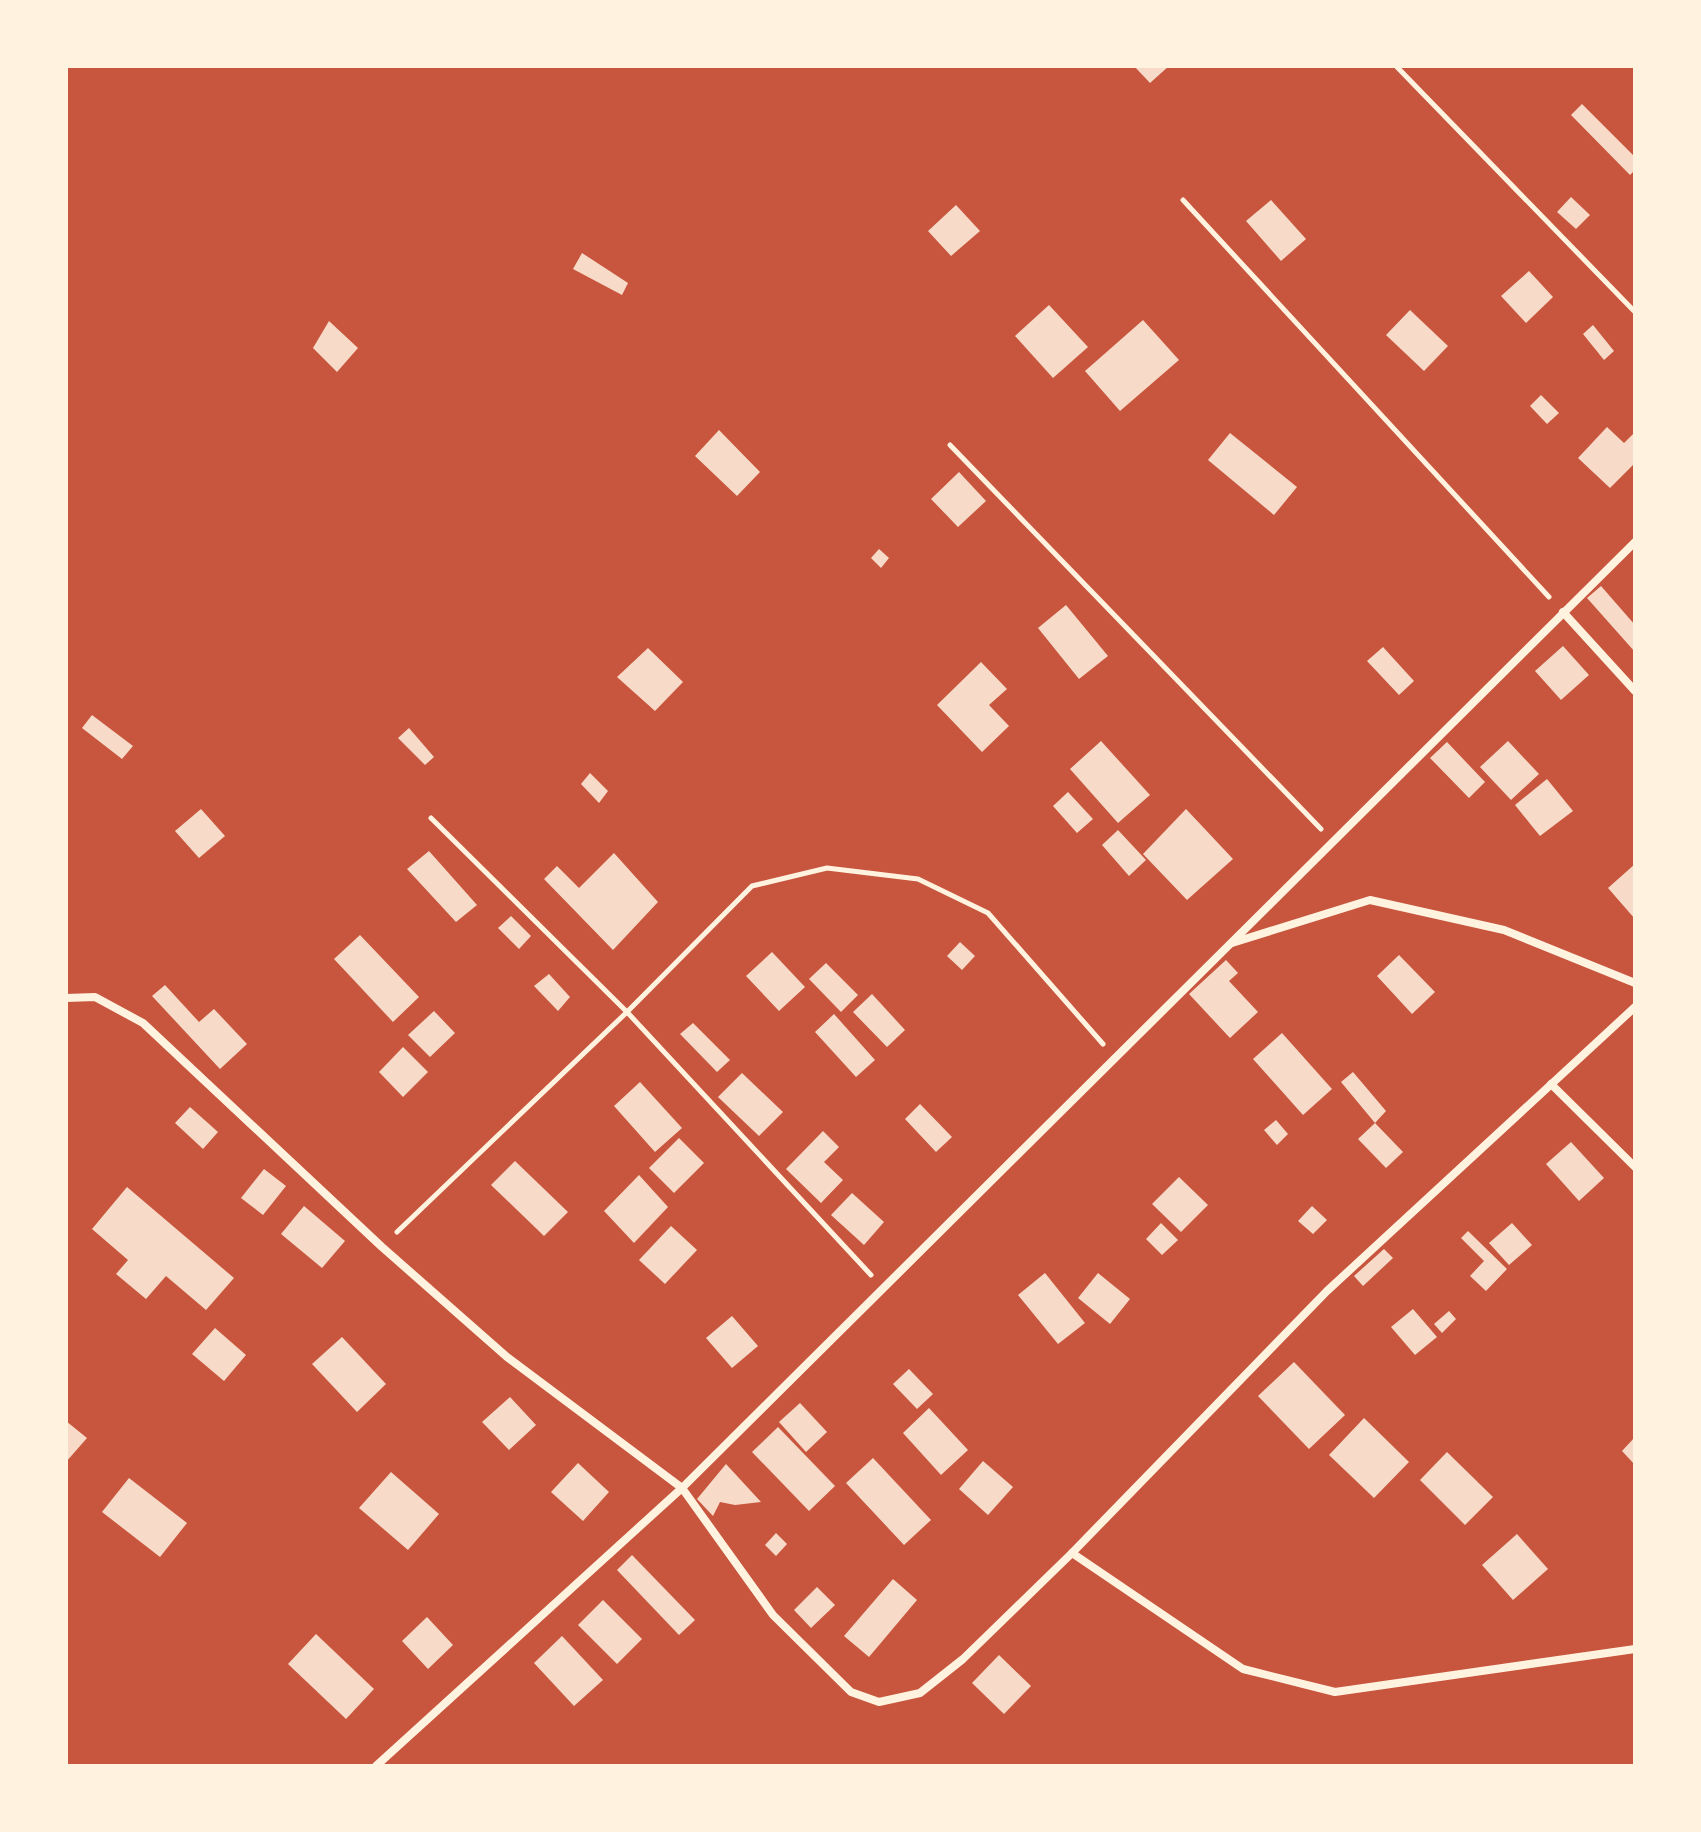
<svg xmlns="http://www.w3.org/2000/svg" width="1701" height="1832" viewBox="0 0 1701 1832" font-family="Rubik,sans-serif">
  <style>
    .building { fill: #f7dbc8 }
    .lines { fill: none; stroke-linecap: round; stroke-linejoin: round }
    .path { stroke: #fff3e0; stroke-width: 5 }
    .minor { stroke: #fff3e0; stroke-width: 8 }
  </style>
  <rect width="100%" height="100%" fill="#c8553d"/>
  <g class="building">
    <path d="M1134,66H1169L1150,83Z"/>
    <path d="M1582,104L1635,157V170L1630,175L1571,115Z"/>
    <path d="M1571,197L1590,215L1576,229L1557,212Z"/>
    <path d="M1271,200L1306,239L1281,261L1246,221Z"/>
    <path d="M956,205L980,231L951,256L928,231Z"/>
    <path d="M582,253L628,283L622,295L573,269Z"/>
    <path d="M1529,271L1553,297L1526,323L1501,296Z"/>
    <path d="M1049,305L1088,347L1053,378L1015,336Z"/>
    <path d="M1410,310L1448,346L1424,371L1386,335Z"/>
    <path d="M1143,320L1179,360L1120,411L1085,371Z"/>
    <path d="M329,321L358,348L337,372L313,348Z"/>
    <path d="M1593,325L1614,351L1604,360L1583,334Z"/>
    <path d="M1541,395L1559,413L1547,424L1530,406Z"/>
    <path d="M1607,427L1624,443L1635,432V463L1610,488L1578,458Z"/>
    <path d="M719,430L760,472L737,496L695,456Z"/>
    <path d="M1230,433L1297,487L1274,515L1208,460Z"/>
    <path d="M959,472L986,501L958,527L931,499Z"/>
    <path d="M879,549L889,558L881,568L871,558Z"/>
    <path d="M1601,586L1635,625V652L1587,598Z"/>
    <path d="M1066,605L1108,656L1079,679L1038,628Z"/>
    <path d="M1563,646L1589,675L1561,700L1535,671Z"/>
    <path d="M1383,647L1414,681L1399,695L1367,661Z"/>
    <path d="M648,648L683,682L655,711L617,677Z"/>
    <path d="M981,662L1007,689L989,705L1009,726L982,752L937,705Z"/>
    <path d="M92,715L133,746L122,759L82,728Z"/>
    <path d="M409,728L434,757L425,765L398,738Z"/>
    <path d="M1101,741L1150,795L1118,823L1070,769Z"/>
    <path d="M1508,741L1539,774L1511,800L1480,767Z"/>
    <path d="M1447,742L1485,782L1469,798L1430,758Z"/>
    <path d="M590,773L608,791L599,803L581,784Z"/>
    <path d="M1547,779L1573,811L1540,836L1515,805Z"/>
    <path d="M1068,792L1093,819L1077,833L1053,806Z"/>
    <path d="M201,809L225,836L199,858L175,831Z"/>
    <path d="M1186,809L1233,859L1187,900L1143,854Z"/>
    <path d="M1118,830L1146,860L1129,876L1102,845Z"/>
    <path d="M429,851L477,905L456,922L407,869Z"/>
    <path d="M614,853L658,902L613,950L544,879L557,866L579,888Z"/>
    <path d="M1635,864V919L1608,888Z"/>
    <path d="M511,916L531,936L519,949L498,928Z"/>
    <path d="M360,935L419,997L393,1022L334,959Z"/>
    <path d="M960,942L975,956L962,970L947,956Z"/>
    <path d="M772,952L805,987L779,1011L746,976Z"/>
    <path d="M1399,955L1435,992L1412,1014L1377,976Z"/>
    <path d="M1226,960L1238,973L1229,981L1258,1012L1230,1038L1189,994Z"/>
    <path d="M826,963L858,995L841,1012L809,979Z"/>
    <path d="M549,974L570,997L558,1011L534,986Z"/>
    <path d="M165,985L199,1022L214,1009L247,1044L220,1069L152,996Z"/>
    <path d="M872,994L905,1030L887,1047L853,1012Z"/>
    <path d="M434,1011L455,1033L430,1057L408,1035Z"/>
    <path d="M834,1014L875,1060L856,1077L815,1032Z"/>
    <path d="M693,1023L730,1060L717,1072L680,1034Z"/>
    <path d="M1282,1033L1332,1089L1303,1115L1253,1059Z"/>
    <path d="M403,1047L428,1072L403,1097L379,1072Z"/>
    <path d="M1353,1072L1386,1111L1375,1123L1403,1152L1386,1168L1358,1139L1375,1123L1341,1082Z"/>
    <path d="M742,1073L783,1112L759,1136L718,1097Z"/>
    <path d="M640,1082L682,1128L655,1152L614,1106Z"/>
    <path d="M920,1104L952,1137L936,1152L905,1119Z"/>
    <path d="M190,1107L218,1132L203,1149L175,1123Z"/>
    <path d="M1276,1120L1288,1134L1277,1145L1264,1130Z"/>
    <path d="M823,1131L839,1147L824,1162L843,1180L821,1203L786,1169Z"/>
    <path d="M679,1138L704,1163L674,1193L649,1168Z"/>
    <path d="M1571,1142L1604,1178L1579,1201L1546,1164Z"/>
    <path d="M515,1161L568,1212L544,1236L491,1185Z"/>
    <path d="M264,1169L286,1186L263,1215L241,1198Z"/>
    <path d="M639,1175L668,1207L634,1243L604,1211Z"/>
    <path d="M1179,1177L1208,1205L1181,1232L1152,1204Z"/>
    <path d="M127,1187L234,1278L206,1310L166,1276L146,1299L116,1274L128,1260L92,1229Z"/>
    <path d="M852,1193L884,1222L864,1245L831,1215Z"/>
    <path d="M304,1206L345,1241L322,1268L281,1234Z"/>
    <path d="M1312,1206L1327,1220L1313,1234L1298,1221Z"/>
    <path d="M1161,1223L1178,1240L1162,1255L1146,1239Z"/>
    <path d="M1512,1223L1532,1245L1509,1265L1489,1243Z"/>
    <path d="M671,1226L697,1250L665,1284L639,1260Z"/>
    <path d="M1468,1231L1507,1269L1486,1291L1470,1276L1484,1261L1461,1238Z"/>
    <path d="M1384,1249L1393,1258L1363,1286L1354,1276Z"/>
    <path d="M1045,1273L1085,1323L1058,1344L1018,1295Z"/>
    <path d="M1098,1273L1130,1299L1110,1324L1078,1298Z"/>
    <path d="M1413,1309L1437,1337L1415,1355L1391,1327Z"/>
    <path d="M1449,1311L1456,1319L1442,1333L1434,1324Z"/>
    <path d="M732,1316L758,1346L732,1368L706,1338Z"/>
    <path d="M215,1328L246,1355L224,1381L192,1354Z"/>
    <path d="M342,1337L386,1384L357,1412L312,1364Z"/>
    <path d="M1294,1362L1345,1415L1309,1449L1258,1396Z"/>
    <path d="M909,1369L933,1394L917,1409L893,1384Z"/>
    <path d="M510,1397L536,1425L509,1450L482,1422Z"/>
    <path d="M800,1403L827,1432L806,1452L779,1422Z"/>
    <path d="M929,1408L968,1450L941,1475L903,1433Z"/>
    <path d="M1364,1418L1409,1462L1374,1498L1329,1455Z"/>
    <path d="M66,1421L87,1438L66,1462Z"/>
    <path d="M778,1427L835,1486L809,1511L752,1452Z"/>
    <path d="M1635,1437V1465L1622,1451Z"/>
    <path d="M1447,1452L1493,1497L1465,1525L1420,1480Z"/>
    <path d="M873,1458L931,1520L904,1545L846,1483Z"/>
    <path d="M983,1461L1013,1487L988,1515L959,1489Z"/>
    <path d="M578,1463L609,1492L583,1521L551,1492Z"/>
    <path d="M726,1464L761,1502L735,1505L720,1502L713,1516L697,1499Z"/>
    <path d="M391,1472L439,1514L408,1550L359,1508Z"/>
    <path d="M129,1478L187,1523L160,1557L102,1512Z"/>
    <path d="M776,1533L787,1544L776,1556L765,1545Z"/>
    <path d="M1517,1534L1548,1569L1513,1600L1482,1565Z"/>
    <path d="M632,1555L695,1620L679,1635L617,1570Z"/>
    <path d="M893,1579L917,1600L869,1657L844,1636Z"/>
    <path d="M817,1587L835,1605L811,1628L794,1610Z"/>
    <path d="M603,1600L642,1639L617,1664L578,1625Z"/>
    <path d="M427,1617L453,1645L428,1669L402,1641Z"/>
    <path d="M316,1634L374,1689L346,1719L288,1664Z"/>
    <path d="M562,1636L603,1680L574,1706L534,1663Z"/>
    <path d="M999,1655L1031,1686L1004,1714L972,1683Z"/>
  </g>
  <g class="lines">
    <g class="path">
      <path d="M1396,66L1635,312"/>
      <path d="M1183,200L1549,597"/>
      <path d="M950,445L1321,829"/>
      <path d="M431,818L627,1012L871,1275"/>
      <path d="M397,1232L627,1012L752,886L827,868L918,879L988,913L1103,1044"/>
    </g>
    <g class="minor">
      <path d="M1563,612L1635,691"/>
      <path d="M1232,943L1370,900L1504,930L1635,983"/>
      <path d="M66,998L95,997L143,1023L382,1247L507,1357L682,1488L773,1615L851,1692L879,1702L920,1693L963,1659L1072,1553L1327,1291L1635,1007"/>
      <path d="M1551,1084L1635,1167"/>
      <path d="M1072,1553L1243,1669L1335,1692L1635,1649"/>
      <path d="M376,1766L682,1488L1635,542"/>
    </g>
  </g>
  <rect width="1701" height="1832" fill="none" stroke="#fff3e0" stroke-width="136"/>
</svg>
